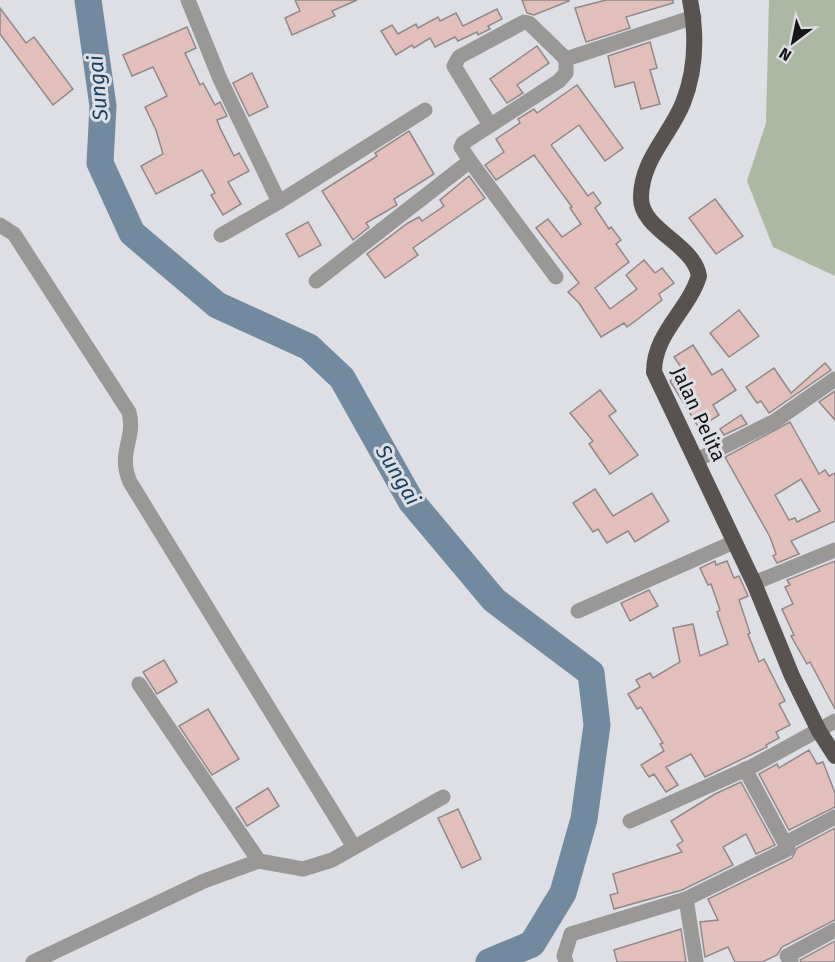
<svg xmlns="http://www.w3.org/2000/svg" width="835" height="962" viewBox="0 0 835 962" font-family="'Fira Sans',sans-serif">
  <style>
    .green { fill: #adb8a3 }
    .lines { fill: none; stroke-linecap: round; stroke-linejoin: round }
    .river { stroke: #728a9f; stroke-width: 27 }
    .building { fill: #e3bfbc; stroke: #908988; stroke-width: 1.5; fill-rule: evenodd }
    .minor { stroke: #9a9797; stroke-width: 15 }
    .trunk { stroke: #585251; stroke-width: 16 }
    .labels { text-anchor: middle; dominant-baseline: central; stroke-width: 6; stroke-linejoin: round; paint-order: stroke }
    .street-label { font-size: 20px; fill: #141517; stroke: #dddfe5 }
    .water-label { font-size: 21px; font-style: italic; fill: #174262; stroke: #dddfe5 }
  </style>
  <rect width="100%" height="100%" fill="#dddfe5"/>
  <path class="green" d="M769,0H835V276L773,247L747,181L766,123Z"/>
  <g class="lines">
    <path class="river" d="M88,0L103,106L100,163L132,233L217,305L309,347L342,378L411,501L494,600L591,673L597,725L584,819L563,893L532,944L489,962"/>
  </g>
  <g class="building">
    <path d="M295,0H357L332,11L335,16L292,35L285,18L300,11Z"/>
    <path d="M522,0H569V1L534,15L527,13Z"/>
    <path d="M606,0H673V3L626,17L630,28L586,42L575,8Z"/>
    <path d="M0,8L26,43L34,37L73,89L53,105L0,34Z"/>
    <path d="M497,9L502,19L488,26L490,29L478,35L477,32L458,41L455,37L435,47L430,38L414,48L412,45L396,55L381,31L392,25L398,34L416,24L418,28L438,17L440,21L456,13L463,26Z"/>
    <path d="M187,27L196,48L185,53L200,85L203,83L215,105L220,102L227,116L217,120L220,128L234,156L239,153L249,171L228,182L241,204L223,215L211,195L215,193L202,170L156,194L141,166L163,154L156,130L145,107L167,96L153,67L132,76L123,55Z"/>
    <path d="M650,42L657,68L650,70L660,104L641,109L634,82L615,87L608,56Z"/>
    <path d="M537,46L549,63L517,85L523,93L507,103L490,79Z"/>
    <path d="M252,73L268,107L249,116L233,83Z"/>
    <path d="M577,85L623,148L605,161L579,125L551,145L588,196L593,192L601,203L595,208L609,229L611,227L621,240L616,244L629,262L595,288L610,309L637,289L626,275L644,260L655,273L662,268L674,283L659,294L662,300L638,319L627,327L624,323L601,337L579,303L568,292L579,283L536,228L548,219L562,237L581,224L570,208L572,207L534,155L496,180L485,165L504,152L496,139L520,123L518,119L534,109L537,113Z"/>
    <path d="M409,131L434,174L394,199L397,205L366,223L369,227L353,240L322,191L377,156L375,153Z"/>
    <path d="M469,176L485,198L413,248L418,255L385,278L367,254L408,223L419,217L422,221L444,206L440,200Z"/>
    <path d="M715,199L743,236L716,254L689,218Z"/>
    <path d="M308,222L321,245L299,257L286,234Z"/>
    <path d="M739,310L759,336L729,357L710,333Z"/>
    <path d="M693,345L712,375L722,369L736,390L713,405L719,415L699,428L670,381L679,375L676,371L681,367L674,357Z"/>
    <path d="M825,363L831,370L769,413L761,401L757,403L746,387L774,368L791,393Z"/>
    <path d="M600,390L616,411L609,416L638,455L610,474L589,444L593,441L570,413Z"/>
    <path d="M835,391V420L819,402Z"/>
    <path d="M741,415L747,424L724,435L720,429Z"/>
    <path d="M790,422L819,474L825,470L829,476L835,473V521L791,541L799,554L777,563L773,556L776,554L770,537L725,457ZM801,479L820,511L797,522L795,518L789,520L775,495Z"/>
    <path d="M595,489L613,516L652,493L669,521L635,542L628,531L607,543L598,529L593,532L573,503Z"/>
    <path d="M715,561L716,565L727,561L734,578L739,576L744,587L748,596L739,600L750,633L748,634L759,662L764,659L785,701L779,704L790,725L776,732L779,738L766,745L767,747L705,777L691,754L666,767L678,785L666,792L654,774L649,777L641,765L664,751L660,744L663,743L641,707L637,709L628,694L640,687L636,680L650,673L653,678L680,662L673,628L693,624L700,656L728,644L717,612L720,610L711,584L708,585L700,568Z"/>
    <path d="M835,561V709L810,662L807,664L791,636L794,635L782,609L793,604L785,587L790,585L787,580Z"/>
    <path d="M649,590L658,606L630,621L621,603Z"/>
    <path d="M164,660L177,682L157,694L143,672Z"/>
    <path d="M208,709L239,759L212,775L179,726Z"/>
    <path d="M809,750L817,764L823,762L835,793V807L789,830L759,774L777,764L779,768Z"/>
    <path d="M741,782L775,845L756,854L746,834L723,847L733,865L682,890L614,909L610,895L618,893L613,874L682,852L677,845L683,841L671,821L715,794Z"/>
    <path d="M268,788L279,806L247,826L236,808Z"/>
    <path d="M458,809L481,859L462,868L438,818Z"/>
    <path d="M835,828V920L782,947L777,955L762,962H735L728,947L705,957L700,922L718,920L708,899L792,858L797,848Z"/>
    <path d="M681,929L686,962H617L614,950Z"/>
    <path d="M835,941V962H801L800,960Z"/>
  </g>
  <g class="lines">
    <g class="minor">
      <path d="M188,0L220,79L279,202"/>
      <path d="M490,125L454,66L459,57L524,22L529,23L566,59"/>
      <path d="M0,225L14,234L129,412C136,440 117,452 130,482L354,847"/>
      <path d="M221,235L279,202L425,110"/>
      <path d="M556,277L470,161L461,147L463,143L559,81L566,73V59L694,17"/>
      <path d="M316,281L470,161"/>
      <path d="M697,460L775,421L835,379"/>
      <path d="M754,583L835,550"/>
      <path d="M578,611L734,542"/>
      <path d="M139,684L259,861"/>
      <path d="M630,821L751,767L835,721"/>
      <path d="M786,843L835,817"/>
      <path d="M686,899L696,962"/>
      <path d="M33,962L204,881L259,861L303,869L332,860L443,797"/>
      <path d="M566,962L564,956L571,934L686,899L788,849L745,769"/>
      <path d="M791,962L787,956L835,930"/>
    </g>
    <path class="trunk" d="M690,0C697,35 696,70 683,103C669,137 641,160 641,198C641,230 694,244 699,276C688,311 654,333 654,372L754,583L792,676L819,731L835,756"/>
  </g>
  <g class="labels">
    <g class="street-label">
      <text transform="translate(699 414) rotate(65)">Jalan Pelita</text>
    </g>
    <g class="water-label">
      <text transform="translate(98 88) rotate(-95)">Sungai</text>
      <text transform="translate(398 475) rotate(59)">Sungai</text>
    </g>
  </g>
  <g transform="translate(793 42) rotate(212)" stroke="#dddfe5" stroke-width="4.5" paint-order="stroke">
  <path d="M0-4.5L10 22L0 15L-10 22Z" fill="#141517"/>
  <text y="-9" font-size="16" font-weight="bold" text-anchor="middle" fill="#141517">N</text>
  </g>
</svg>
